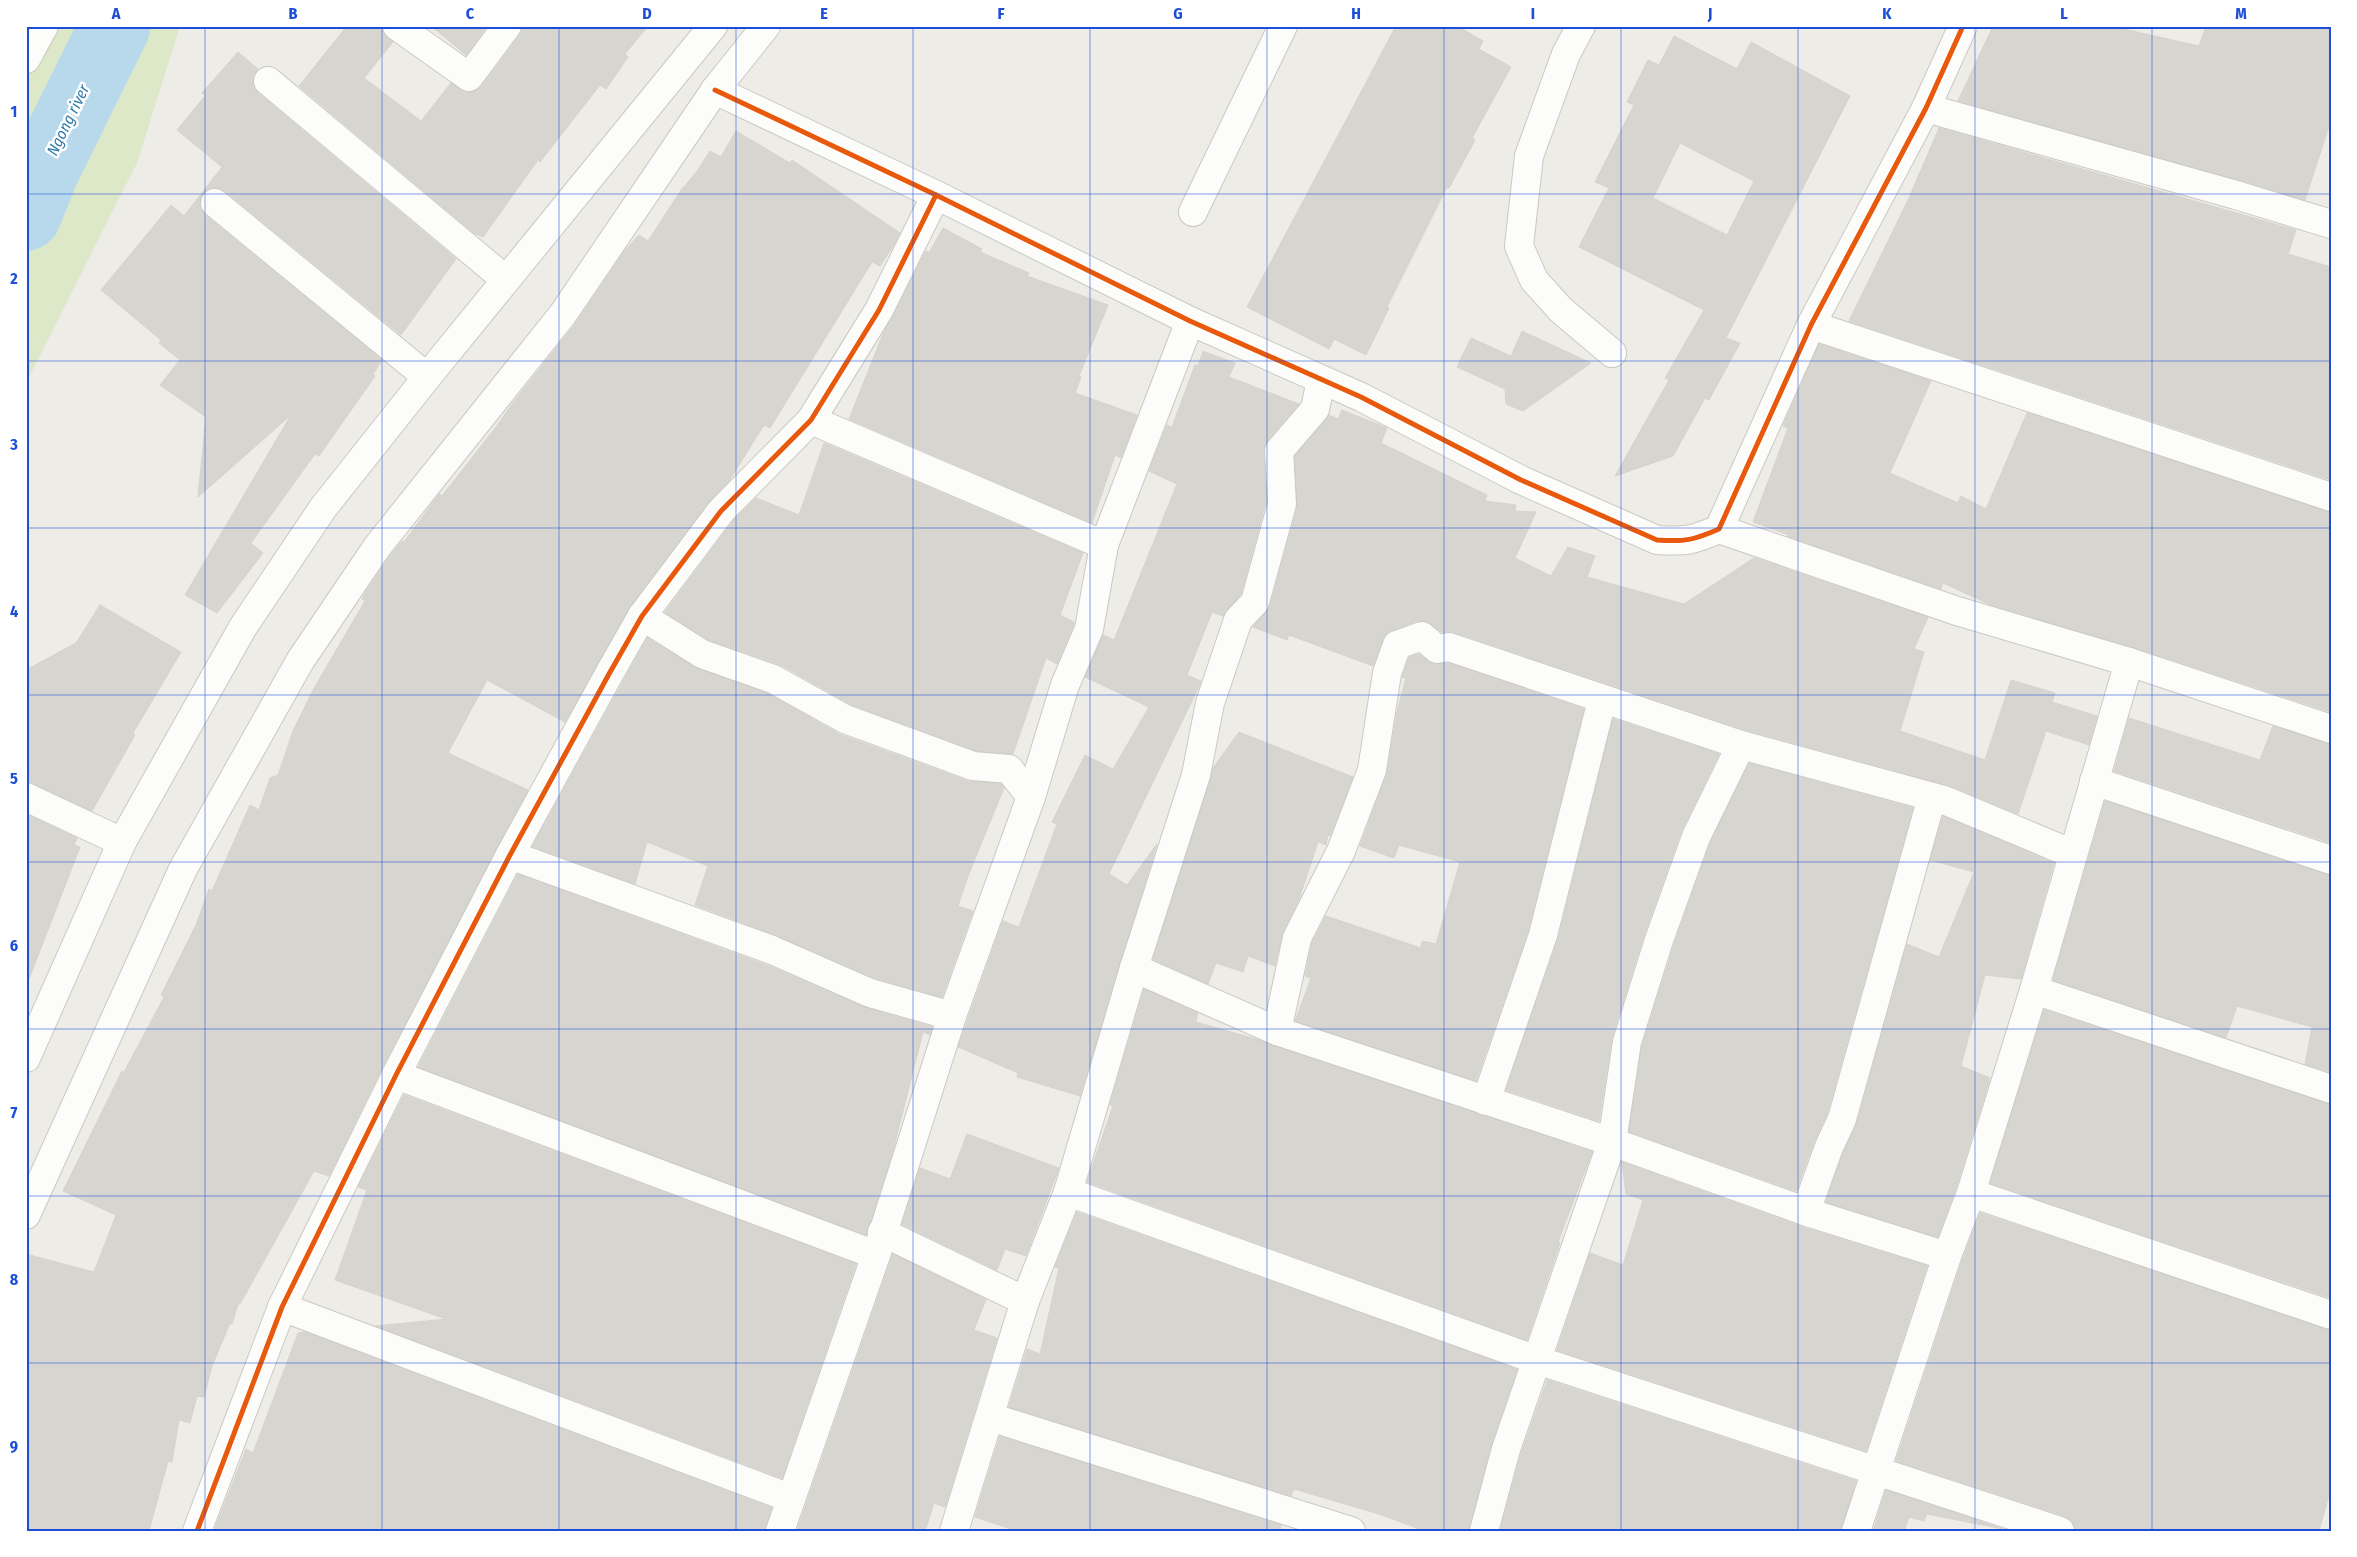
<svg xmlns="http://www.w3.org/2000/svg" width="2357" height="1557" viewBox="0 0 2357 1557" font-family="'Fira Sans Condensed',sans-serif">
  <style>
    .green { fill: #dce8c7 }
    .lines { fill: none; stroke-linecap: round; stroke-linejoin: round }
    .river { stroke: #b8d9eb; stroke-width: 71 }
    .building { fill: #d7d5d0; stroke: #d6d3cd; fill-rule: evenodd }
    .minor-casing { stroke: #cac8c3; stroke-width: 30 }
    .minor { stroke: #fcfcfb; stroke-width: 28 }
    .cycleway-casing { stroke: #fff; stroke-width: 8 }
    .cycleway { stroke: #e8590c; stroke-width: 5 }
    .grid { fill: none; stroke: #1d4ed8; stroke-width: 1; stroke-opacity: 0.55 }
    .labels { text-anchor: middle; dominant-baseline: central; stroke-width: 5; stroke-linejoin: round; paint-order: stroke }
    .water-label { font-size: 16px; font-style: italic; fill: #317cab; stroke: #fff }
    .neatline { fill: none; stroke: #1d4ed8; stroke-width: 2 }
    .grid-label { font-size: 16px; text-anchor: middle; font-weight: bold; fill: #1d4ed8 }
  </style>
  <rect width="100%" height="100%" fill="#eeece7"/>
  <path class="green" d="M26,26H180L137,163L26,383Z"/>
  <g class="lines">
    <path class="river" d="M26,215L44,170L115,26"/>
  </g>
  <g class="building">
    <path d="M347,26H382L383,33L393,42L364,78L421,121L451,83L467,92L475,91L481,87L520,35L522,26H648L625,54L628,57L606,89L600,85L540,162L538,160L483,237L474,233L299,86Z"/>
    <path d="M431,26H487L466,55Z"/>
    <path d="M1396,26H1457L1483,41L1479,49L1511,67L1472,138L1475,140L1449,188L1447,187L1387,307L1389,308L1366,355L1334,339L1329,349L1247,307Z"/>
    <path d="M1993,26H2110L2199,46L2206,26H2331V120L2305,200L1958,101Z"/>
    <path d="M1674,36L1737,69L1751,42L1850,96L1726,338L1740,343L1709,400L1705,398L1673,456L1615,476L1669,380L1665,378L1704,310L1579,247L1609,188L1595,182L1634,105L1627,102L1648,60L1659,65ZM1680,143L1754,181L1727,235L1653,198Z"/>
    <path d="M238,52L258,69L253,79L254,87L258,93L456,259L401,335L225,191L218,188H210L203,194L200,201V208L205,215L382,360L373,374L375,376L319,456L315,454L251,543L263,553L217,613L185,595L291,415L198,497L206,417L160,385L180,360L159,343L161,340L101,290L171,205L184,216L222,167L177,130L205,96L202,93Z"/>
    <path d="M1939,128L2296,230L2288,254L2331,267V480L1849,321L1908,200Z"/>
    <path d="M736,131L790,163L792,160L900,233L893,246L880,266L872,262L770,428L764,425L729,481L709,502L630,607L565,722L487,680L448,753L528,790L382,1068L329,1176L314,1171L240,1304H238L232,1324L230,1323L212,1366L204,1397L197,1396L190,1423L179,1420L172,1462L168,1461L149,1531H26V1254L94,1272L116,1215L63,1191L122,1071L124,1072L164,997L161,995L196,925L209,889L212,891L250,805L259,810L270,778L278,775L293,731L313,690L365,601L362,599L367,590L390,556L402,541L404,542L439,494L442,496L496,427L512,404L576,323L626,249L639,235L648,241L683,187H684L697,171L710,151L721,157Z"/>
    <path d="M943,228L982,249L980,252L1029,273L1027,276L1108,305L1079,376L1081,377L1075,393L1137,415L1121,458L1115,455L1092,523L849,419L883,334L926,251L929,253Z"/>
    <path d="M1522,331L1591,363L1523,411L1506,404L1505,389L1457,367L1471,338L1511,356Z"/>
    <path d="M1819,344L1931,381L1890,473L1958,503L1961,496L1986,509L2027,413L2331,512V712L2133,647L1991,605L1943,583L1941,589L1787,536L1789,535L1753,522L1788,428L1783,426Z"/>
    <path d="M1203,351L1235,363L1229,377L1299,404L1267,441L1264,451L1266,502L1241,594L1223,616L1212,612L1187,675L1201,681L1199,686L1109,874L1127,885L1157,844L1080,1096L1017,1077L1018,1073L958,1047L1003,921L1019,927L1057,824L1052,822L1085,755L1113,769L1149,707L1085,677L1103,635L1114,640L1177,484L1149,471L1167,425L1172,427L1195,365L1198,366Z"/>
    <path d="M1342,410L1387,428L1381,443L1487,495L1485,501L1516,505L1515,511L1536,512L1515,558L1551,576L1568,547L1595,556L1587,577L1684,604L1754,558L1928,617L1914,649L1924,652L1900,731L1985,760L2011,680L2055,693L2052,702L2097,716L2089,745L2046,731L2018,814L1948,785L1746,730L1454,632H1442L1425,621H1417L1386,634L1373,666L1289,635L1287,640L1253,627L1270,606L1297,508L1295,456L1329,415L1338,419Z"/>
    <path d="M824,443L1083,553L1060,615L1074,622V624L1057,664L1046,658L1013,754L976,751L852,705L781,665L709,640L665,612L733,521L756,498L799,515Z"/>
    <path d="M100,605L181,652L133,733L135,735L92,811L26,782V670L76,643Z"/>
    <path d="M647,638L694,667L767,693L839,734L968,781L1001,784L1004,788L968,876L958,906L973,911L942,997L875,978L778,936L695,905L708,866L647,842L635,884L532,847Z"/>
    <path d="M1419,654L1432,664L1448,663L1584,709L1528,931L1476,1081L1295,1021L1311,978L1305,976L1312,943L1326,916L1421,948L1422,941L1436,944L1460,862L1399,845L1394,858L1360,846L1387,773L1397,712L1406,678L1402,677L1409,657Z"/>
    <path d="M2129,718L2260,760L2273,726L2331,744V843L2114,771Z"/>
    <path d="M1613,719L1719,754L1681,832L1644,935L1612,1037L1599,1121L1506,1090L1558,939Z"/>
    <path d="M1239,732L1353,777L1330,836L1328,835L1326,845L1318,842L1299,899L1282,934L1275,966L1248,956L1243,972L1216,963L1208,984L1153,959L1213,768Z"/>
    <path d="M1749,763L1913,808L1827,1114L1814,1142L1796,1191L1629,1132L1642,1046L1674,945L1710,843Z"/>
    <path d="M2105,801L2331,875V1072L2305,1064L2312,1027L2237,1006L2226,1038L2053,980Z"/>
    <path d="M26,814L77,838L74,845L80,847L29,979H26Z"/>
    <path d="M1943,816L2054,863L2021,979L1985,975L1961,1066L1990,1078L1956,1188L1938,1237L1826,1202L1843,1153L1857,1123L1907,944L1939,957L1974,872L1930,860Z"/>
    <path d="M518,874L766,965L864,1007L932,1027L930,1035L923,1032L891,1158L866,1235L418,1067Z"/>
    <path d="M1144,989L1198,1013L1196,1022L1259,1040L1592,1152L1558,1242L1560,1243L1527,1340L1087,1182L1113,1106L1110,1105Z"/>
    <path d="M2044,1010L2331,1104V1298L1990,1183Z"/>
    <path d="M404,1095L856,1264L782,1478L376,1326L446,1319L335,1280L367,1190L358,1187Z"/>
    <path d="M967,1134L1059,1168L1026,1256L1005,1249L997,1270L902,1224L920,1168L950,1179Z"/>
    <path d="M1622,1162L1808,1229L1927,1266L1866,1451L1557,1350L1590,1253L1623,1265L1643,1200L1626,1194Z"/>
    <path d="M1077,1212L1517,1369L1491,1445L1469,1531H1425L1379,1514L1294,1489L1291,1496L1009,1407L1027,1349L1040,1354L1059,1268L1055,1267Z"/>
    <path d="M1980,1213L2331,1330V1488L2319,1531H2075L2072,1521L2065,1516L1896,1461L1962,1261Z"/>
    <path d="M893,1254L986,1299L974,1330L997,1338L945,1507L934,1503L925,1531H797Z"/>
    <path d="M305,1332L772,1508L765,1531H214L246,1449L253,1453L298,1333Z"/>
    <path d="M1547,1380L1856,1481L1841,1531H1500L1521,1454Z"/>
    <path d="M1000,1436L1281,1525L1280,1531H1017L975,1517Z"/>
    <path d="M1886,1490L2003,1529L1927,1514L1924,1521L1909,1517L1904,1531H1873Z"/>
  </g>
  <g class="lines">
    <defs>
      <g id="minor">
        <path d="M397,26L469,77L507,26"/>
        <path d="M1581,26L1566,54L1529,156L1519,246L1534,280L1561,310L1612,353"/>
        <path d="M26,59L44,26"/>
        <path d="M268,81L506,280"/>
        <path d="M715,90L936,195L1190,321L1361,397L1521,480L1657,540C1685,542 1694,540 1719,529L1811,325L1926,108L1963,26"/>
        <path d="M1926,108L2236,195L2331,224"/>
        <path d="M215,203L427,377"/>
        <path d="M1193,212L1283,26"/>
        <path d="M1811,325L2331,497"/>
        <path d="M811,420L1104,545"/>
        <path d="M1719,529L1957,611L2129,662L2331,729"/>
        <path d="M642,616L702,654L773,679L845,719L973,766L1009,769L1031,797"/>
        <path d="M2094,781L2331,860"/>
        <path d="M26,797L122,842"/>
        <path d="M510,855L772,950L870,993L952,1016"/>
        <path d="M1134,968L1277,1031L1612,1142L1813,1214L1947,1256"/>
        <path d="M2034,990L2331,1089"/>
        <path d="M1277,1031L1297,938L1341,851L1372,770L1387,673L1397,645L1422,636L1437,649L1449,647L1741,745L1944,800L2073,854"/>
        <path d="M26,1058L122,842L243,627L323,508L427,377L713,26"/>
        <path d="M396,1075L876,1255"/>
        <path d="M1486,1101L1543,935L1602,700"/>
        <path d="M1068,1192L1537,1360L2060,1531"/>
        <path d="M1971,1193L2331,1315"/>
        <path d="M1806,1211L1829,1147L1842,1119L1932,797"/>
        <path d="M26,1215L183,869L300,661L377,547L563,314L715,90L766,26"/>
        <path d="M882,1232L1025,1301"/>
        <path d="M282,1307L790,1498"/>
        <path d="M990,1417L1351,1531"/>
        <path d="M197,1531L282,1307L396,1075L510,855L609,674L642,616L721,511L811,420L879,310L936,195"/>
        <path d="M780,1531L876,1255L952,1016L1031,797L1065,685L1089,629L1104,545L1190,321"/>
        <path d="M954,1531L1025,1301L1068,1192L1134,968L1196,775L1210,703L1238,620L1255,602L1282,504L1279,451L1315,409L1321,380"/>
        <path d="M1484,1531L1506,1449L1612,1142L1627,1042L1659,940L1696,837L1741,745"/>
        <path d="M1856,1531L1947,1256L1971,1193L2034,990L2129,662"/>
      </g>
    </defs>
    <use href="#minor" class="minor-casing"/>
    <use href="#minor" class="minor"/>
    <defs>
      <g id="cycleway">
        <path d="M715,90L936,195L1190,321L1361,397L1521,480L1657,540C1685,542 1694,540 1719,529L1811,325L1926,108L1963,26"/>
        <path d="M197,1531L282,1307L396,1075L510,855L609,674L642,616L721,511L811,420L879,310L936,195"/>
      </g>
    </defs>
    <use href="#cycleway" class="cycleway-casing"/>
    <use href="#cycleway" class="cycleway"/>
  </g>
  <path class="grid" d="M205,26V1531M382,26V1531M559,26V1531M736,26V1531M913,26V1531M1090,26V1531M1267,26V1531M1444,26V1531M1621,26V1531M1798,26V1531M1975,26V1531M2152,26V1531M26,194H2331M26,361H2331M26,528H2331M26,695H2331M26,862H2331M26,1029H2331M26,1196H2331M26,1363H2331"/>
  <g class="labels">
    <g class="water-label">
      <text transform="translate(68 120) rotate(-64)">Ngong river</text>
    </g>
  </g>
  <rect width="2357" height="1557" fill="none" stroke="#ffffff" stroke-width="55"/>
  <rect x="28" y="28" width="2302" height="1502" class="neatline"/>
  <g class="grid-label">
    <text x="116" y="19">A</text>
    <text x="293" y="19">B</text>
    <text x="470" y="19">C</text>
    <text x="647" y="19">D</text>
    <text x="824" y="19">E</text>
    <text x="1001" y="19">F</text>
    <text x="1178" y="19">G</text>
    <text x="1356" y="19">H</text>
    <text x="1533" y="19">I</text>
    <text x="1710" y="19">J</text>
    <text x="1887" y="19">K</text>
    <text x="2064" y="19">L</text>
    <text x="2241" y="19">M</text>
    <text x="14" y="117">1</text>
    <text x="14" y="284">2</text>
    <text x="14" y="450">3</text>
    <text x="14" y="617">4</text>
    <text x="14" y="784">5</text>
    <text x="14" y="951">6</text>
    <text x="14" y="1118">7</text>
    <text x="14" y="1285">8</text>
    <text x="14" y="1452">9</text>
  </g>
</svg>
